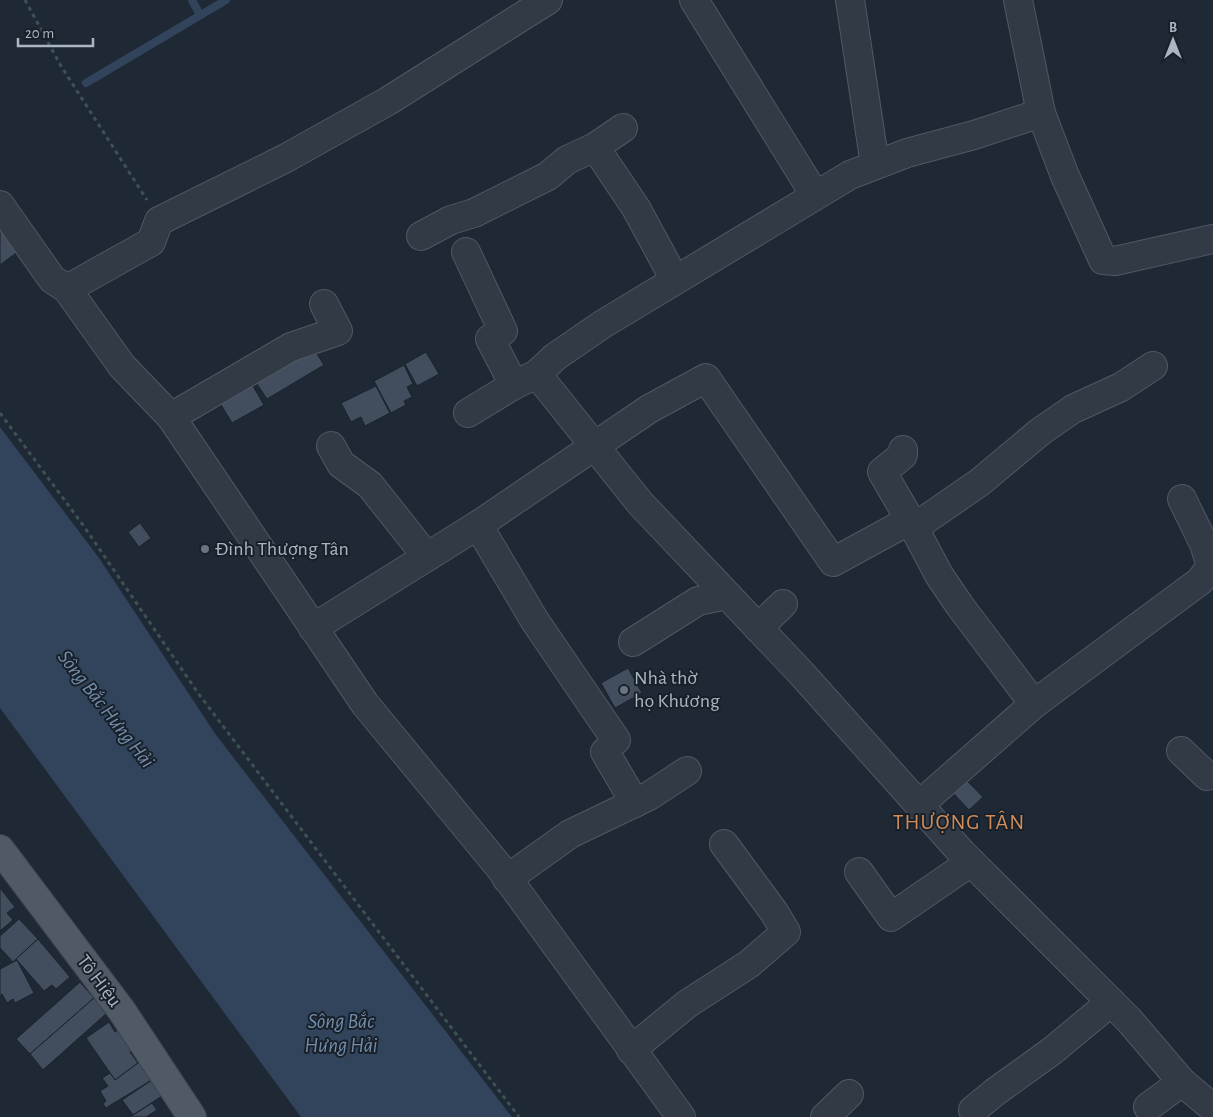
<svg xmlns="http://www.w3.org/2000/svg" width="1213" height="1117" viewBox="0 0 1213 1117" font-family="'Alegreya Sans',sans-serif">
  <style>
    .water { fill: #32445c }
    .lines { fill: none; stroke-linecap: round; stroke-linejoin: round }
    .stream { stroke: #32445c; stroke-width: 8 }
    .building { fill: #424e5d; stroke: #1a222c }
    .minor-casing { stroke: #505864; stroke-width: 30 }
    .major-casing { stroke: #3c434f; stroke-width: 30 }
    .path { stroke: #3e5154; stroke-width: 3; stroke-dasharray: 4 4; stroke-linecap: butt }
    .minor { stroke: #323a46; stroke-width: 28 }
    .major { stroke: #505966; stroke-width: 28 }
    .worship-dot { fill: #6b7280; stroke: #18202a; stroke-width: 2 }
    .labels { text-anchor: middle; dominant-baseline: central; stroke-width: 4; stroke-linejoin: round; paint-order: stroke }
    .poi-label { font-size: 20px; fill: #acb5c3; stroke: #18202a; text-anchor: start }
    .street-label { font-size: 20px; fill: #acb5c3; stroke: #18202a }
    .water-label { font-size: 21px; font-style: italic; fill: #748dab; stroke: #18202a }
    .quarter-label { font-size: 22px; letter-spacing: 1px; fill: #d18c59; stroke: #18202a }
  </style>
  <rect width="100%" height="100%" fill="#1f2935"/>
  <path class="water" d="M0,427L99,558L216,735L512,1117H301L0,708Z"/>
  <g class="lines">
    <g class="stream">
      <path d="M192,0L200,15"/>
      <path d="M86,83L226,0"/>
    </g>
  </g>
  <g class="building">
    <path d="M0,218L23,248L0,265Z"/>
    <path d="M310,343L324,365L267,399L253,378Z"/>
    <path d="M426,352L439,374L417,386L405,364Z"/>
    <path d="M404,365L413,384L407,387L412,397L404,401L406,405L391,413L374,381Z"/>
    <path d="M249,379L264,405L232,423L217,398Z"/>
    <path d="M376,386L390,413L365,426L361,417L351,422L341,403Z"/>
    <path d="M140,523L151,538L139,547L128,532Z"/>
    <path d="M628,668L642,693L615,708L601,683Z"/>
    <path d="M967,781L983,797L969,810L953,793Z"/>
    <path d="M0,888L15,907L7,913L13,920L0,931Z"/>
    <path d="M19,919L38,939L13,962L0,948V936Z"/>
    <path d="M38,939L70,977L56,989L52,985L44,991L16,959Z"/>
    <path d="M17,960L34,993L15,1003L13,999L7,1003L2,994L0,996V969Z"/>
    <path d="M80,982L94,998L30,1054L16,1039Z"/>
    <path d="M94,998L107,1013L43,1070L30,1054Z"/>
    <path d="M109,1022L115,1032L118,1030L133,1050L130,1052L138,1063L115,1080L86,1038Z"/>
    <path d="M142,1060L155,1078L106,1108L103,1104L106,1101L100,1091L108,1086L102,1078L110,1073L115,1080Z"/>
    <path d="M155,1078L165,1094L133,1115L122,1100Z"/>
    <path d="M152,1103L157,1110L146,1117H130Z"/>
  </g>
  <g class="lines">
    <defs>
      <g id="minor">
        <path d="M694,0L815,195"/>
        <path d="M850,0L875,165"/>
        <path d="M1018,0L1041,113"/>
        <path d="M595,147L623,128"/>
        <path d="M0,205L52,279L67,289L122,366L171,417L365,704L500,868L681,1117"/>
        <path d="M421,236L451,220L474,213L548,176L567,160L595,147L636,208L675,280"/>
        <path d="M1213,239L1115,261L1103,260L1065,176L1041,113L974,135L907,153L850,175L603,324L555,357L537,374L640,503L802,674L962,853L1129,1020L1182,1082L1213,1108"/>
        <path d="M466,252L503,331L490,339L514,385L537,374"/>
        <path d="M67,289L151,242L159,221L286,158L388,101L548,0"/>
        <path d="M468,413L514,385"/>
        <path d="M171,417L291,347L338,331L324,304"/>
        <path d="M331,446L341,464L370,485L427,557"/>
        <path d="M903,450V455L882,472L910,520"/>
        <path d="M478,525L535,621L616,740"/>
        <path d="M915,527L980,482L1041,431L1073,409L1121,387L1153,366"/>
        <path d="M313,628L478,525L649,409L706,378L833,562L910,520L939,575L960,606L1034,704L919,805"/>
        <path d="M758,628L783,604"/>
        <path d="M633,642L698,601L727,595"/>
        <path d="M1034,704L1200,581L1211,566L1204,544L1182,499"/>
        <path d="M1181,751L1207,776"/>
        <path d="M605,752L635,803"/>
        <path d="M859,872L891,917L971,862"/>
        <path d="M507,879L570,834L649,796L687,771"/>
        <path d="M631,1050L687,1004L749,964L786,932L774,912L724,844"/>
        <path d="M1148,1107L1182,1082"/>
        <path d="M973,1110L995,1092L1052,1051L1111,1002"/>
        <path d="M825,1117L849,1094"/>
      </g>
      <path id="major" d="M0,849L122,1011L192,1117"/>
    </defs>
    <use href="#minor" class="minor-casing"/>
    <use href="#major" class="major-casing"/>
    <g class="path">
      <path d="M25,0L61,66L147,200"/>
      <path d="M0,413L83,525L198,693L519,1117"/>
    </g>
    <use href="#minor" class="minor"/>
    <use href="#major" class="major"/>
  </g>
  <g class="worship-dot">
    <circle cx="205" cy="549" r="5"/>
    <circle cx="624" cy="690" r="5"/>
  </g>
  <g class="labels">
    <g class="poi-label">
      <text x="215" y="549">Đình Thượng Tân</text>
      <text x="634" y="678">Nhà thờ<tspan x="634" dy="23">họ Khương</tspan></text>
    </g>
    <g class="street-label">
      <text transform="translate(99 981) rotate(53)">Tô Hiệu</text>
    </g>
    <g class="water-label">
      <text transform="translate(106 709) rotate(52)">Sông Bắc Hưng Hải</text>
      <text x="341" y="1021">Sông Bắc<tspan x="341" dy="24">Hưng Hải</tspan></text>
    </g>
    <g class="quarter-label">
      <text x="959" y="822">THƯỢNG TÂN</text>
    </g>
  </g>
  <g transform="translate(1173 40)" stroke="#18202a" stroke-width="4" paint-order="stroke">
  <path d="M0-4L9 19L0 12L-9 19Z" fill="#acb5c3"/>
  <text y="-8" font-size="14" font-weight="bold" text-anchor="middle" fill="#acb5c3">B</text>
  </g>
  <path d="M18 38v8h75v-8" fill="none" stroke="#acb5c3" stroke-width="2.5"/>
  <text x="25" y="38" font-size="15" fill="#acb5c3" stroke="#18202a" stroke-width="4" paint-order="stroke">20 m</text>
</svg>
